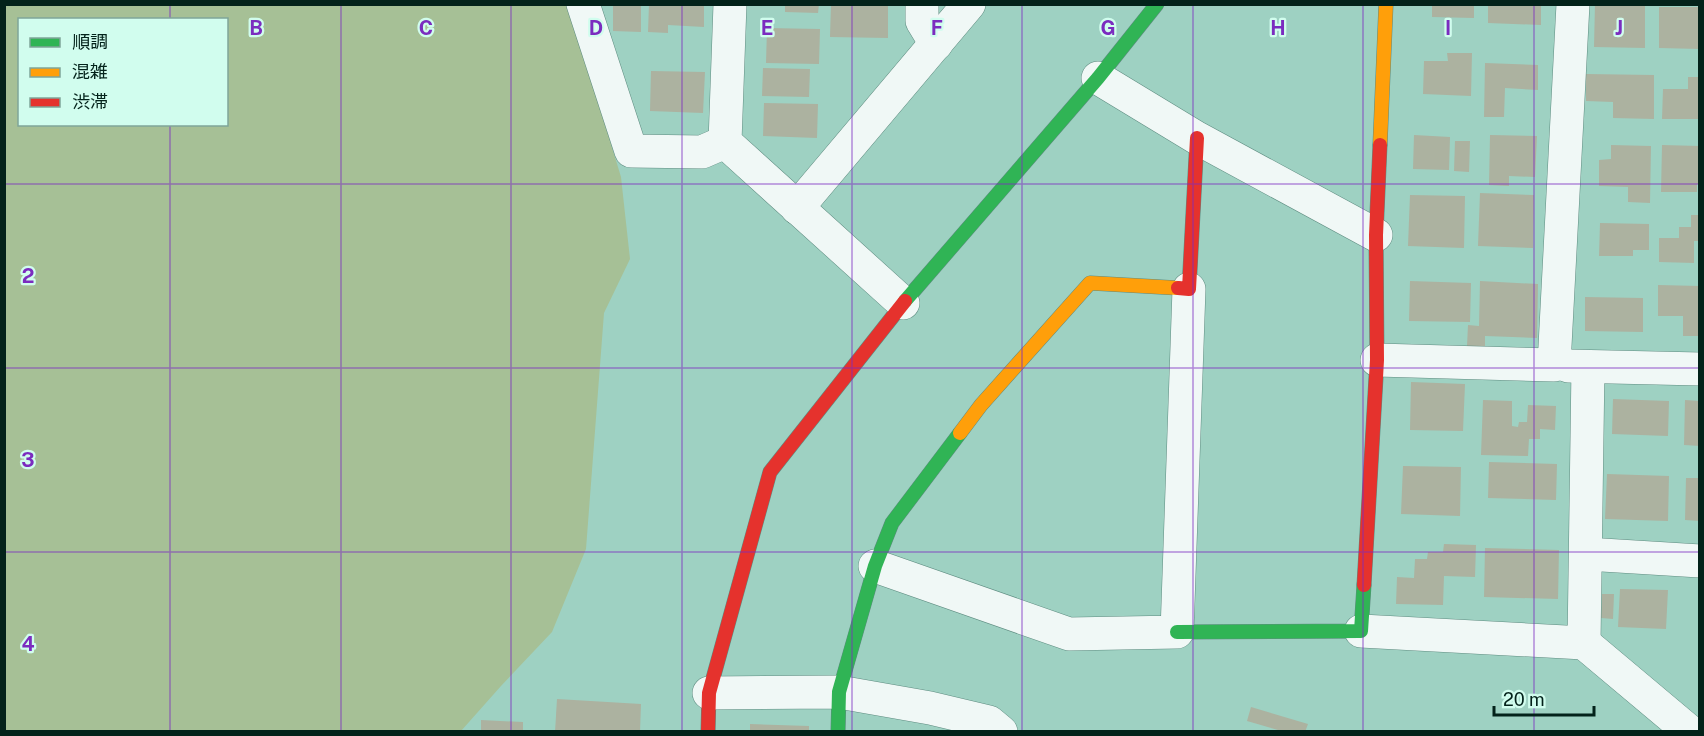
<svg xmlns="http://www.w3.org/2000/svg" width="1704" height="736" viewBox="0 0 1704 736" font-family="'Public Sans','Noto Sans JP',sans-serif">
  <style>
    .green { fill: #a6c096; fill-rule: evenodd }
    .building { fill: #acb2a0 }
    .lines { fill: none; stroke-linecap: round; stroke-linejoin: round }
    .street-casing { stroke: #5e8c80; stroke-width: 34 }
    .fast-casing { stroke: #5e8c80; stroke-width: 15 }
    .slow-casing { stroke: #5e8c80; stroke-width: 15 }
    .jam-casing { stroke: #5e8c80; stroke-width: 15 }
    .street { stroke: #f0f8f6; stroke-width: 33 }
    .fast { stroke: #30b455; stroke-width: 14 }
    .slow { stroke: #ff9f0a; stroke-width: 14 }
    .jam { stroke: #e5322d; stroke-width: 14 }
    .grid { fill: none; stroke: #7b2cbf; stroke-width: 1.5; stroke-opacity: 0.55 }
    .grid-label { font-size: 20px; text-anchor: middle; font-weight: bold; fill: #7b2cbf; stroke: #d1fdee; stroke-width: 4.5; stroke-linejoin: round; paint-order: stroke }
  </style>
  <rect width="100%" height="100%" fill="#9ed1c2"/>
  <path class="green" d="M4,5H569L621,177L630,259L604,313L586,549L552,632L501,686L461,731H5ZM20,20H226V124H20Z"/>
  <g class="building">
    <path d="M613,4H641V32L613,31Z"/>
    <path d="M649,4H704V27L668,25V33L648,32Z"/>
    <path d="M785,4H819L818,13L785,12Z"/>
    <path d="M831,4H888V38L830,37Z"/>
    <path d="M1432,4H1474V18L1432,17Z"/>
    <path d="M1488,4H1541V25L1488,23Z"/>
    <path d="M1595,4H1645V48L1594,47Z"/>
    <path d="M1659,7H1700V49L1659,48Z"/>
    <path d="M767,28L820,29L819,64L766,63Z"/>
    <path d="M1447,53H1472L1471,96L1423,94L1424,61H1448Z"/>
    <path d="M1485,63L1538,65V90L1505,88L1504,117H1484Z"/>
    <path d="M763,68L810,69L809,97L762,96Z"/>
    <path d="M651,71L705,72L703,113L650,111Z"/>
    <path d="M1586,74L1654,75V119L1613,118V102L1586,101Z"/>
    <path d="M1688,77H1700V119H1662L1663,89H1688Z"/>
    <path d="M764,103L818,104L817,138L763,136Z"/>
    <path d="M1414,135L1450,137L1449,170L1413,169Z"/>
    <path d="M1490,135L1537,136L1535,177L1509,176V186L1489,185Z"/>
    <path d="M1455,141H1470L1469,172L1454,171Z"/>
    <path d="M1611,145L1651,146L1650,203L1628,202V187L1599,186V160L1611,159Z"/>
    <path d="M1662,145L1700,146V184H1697V192H1661Z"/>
    <path d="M1480,193L1534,195L1533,248L1478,246Z"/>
    <path d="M1410,195L1465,196L1464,248L1408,246Z"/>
    <path d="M1691,215H1700V241H1694V263L1659,262V238H1679V227H1691Z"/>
    <path d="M1600,223L1649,224V250H1633V256H1599Z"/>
    <path d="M1410,281L1471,283L1470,322L1409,321Z"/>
    <path d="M1480,281L1538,284L1537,338L1485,336V346H1467L1468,325L1479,326Z"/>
    <path d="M1658,285L1700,286V336H1683V316H1658Z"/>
    <path d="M1585,297L1643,298V332L1585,331Z"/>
    <path d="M1411,382L1465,384L1463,431L1410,430Z"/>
    <path d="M1613,399L1669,401L1668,436L1612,434Z"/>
    <path d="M1483,400L1512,401V426L1518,427L1519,422H1527L1528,405L1556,406L1555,430L1540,429V439H1529L1528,456L1481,455Z"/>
    <path d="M1685,400L1700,401V446L1684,445Z"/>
    <path d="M1489,462L1557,464L1556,500L1488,498Z"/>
    <path d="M1403,466L1461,467L1460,516L1401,514Z"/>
    <path d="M1607,474L1669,476L1668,521L1605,519Z"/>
    <path d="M1686,478H1700V521L1685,520Z"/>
    <path d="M1444,544L1476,545L1475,577L1444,576L1443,605L1396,604L1397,577L1414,578L1415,559H1427L1428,552H1443Z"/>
    <path d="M1485,548L1559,550L1558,599L1484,597Z"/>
    <path d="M1620,589L1668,590L1666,629L1618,627Z"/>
    <path d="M1602,594H1614L1613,619L1601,618Z"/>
    <path d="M557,699L641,704L640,732H555Z"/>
    <path d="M1251,707L1308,724L1305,732H1285L1247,721Z"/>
    <path d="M481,720L523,722V732H481Z"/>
    <path d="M750,724L809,726V732H750Z"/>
  </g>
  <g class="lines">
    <defs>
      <g id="street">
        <path d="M583,4L631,151L702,152L725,142"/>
        <path d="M730,4L725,142L903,303"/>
        <path d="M922,4V21L936,44"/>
        <path d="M1098,78L1197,138L1376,235"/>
        <path d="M797,208L969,4"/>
        <path d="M1377,360L1554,365L1573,4"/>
        <path d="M1568,366L1700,369"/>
        <path d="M1586,554L1700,561"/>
        <path d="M875,566L1069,634L1177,632L1189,289"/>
        <path d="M1361,631L1584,643L1588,367"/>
        <path d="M1584,643L1690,732"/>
        <path d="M709,693L839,692L930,708L989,722L1001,732"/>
      </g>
      <g id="fast">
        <path d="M905,301L1098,78L1157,4"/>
        <path d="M1177,632L1361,631L1364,585"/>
        <path d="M838,732L839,692L875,566L892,523L960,433"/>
      </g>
      <g id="slow">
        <path d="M1380,145L1386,4"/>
        <path d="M960,433L981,405L1090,283L1178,288"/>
      </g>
      <g id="jam">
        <path d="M1178,288L1189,289L1197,138"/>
        <path d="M1364,585L1377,360L1376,235L1380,145"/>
        <path d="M708,732L709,693L770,472L905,301"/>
      </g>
    </defs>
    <use href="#street" class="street-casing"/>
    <use href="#fast" class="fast-casing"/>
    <use href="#slow" class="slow-casing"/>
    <use href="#jam" class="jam-casing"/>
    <use href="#street" class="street"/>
    <use href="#fast" class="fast"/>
    <use href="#slow" class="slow"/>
    <use href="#jam" class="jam"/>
  </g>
  <path class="grid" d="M170,4V20M341,4V732M511,4V732M682,4V732M852,4V732M1022,4V732M1193,4V732M1363,4V732M1534,4V732M170,124V732M4,184H1700M4,368H1700M4,552H1700"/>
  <g class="grid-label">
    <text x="256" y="35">B</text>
    <text x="426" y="35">C</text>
    <text x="596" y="35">D</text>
    <text x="767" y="35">E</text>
    <text x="937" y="35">F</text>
    <text x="1108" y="35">G</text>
    <text x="1278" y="35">H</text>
    <text x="1448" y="35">I</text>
    <text x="1619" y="35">J</text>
    <text x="28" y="283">2</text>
    <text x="28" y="467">3</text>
    <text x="28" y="651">4</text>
  </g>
  <rect width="1704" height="736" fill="none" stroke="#03221a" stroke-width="12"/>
  <rect x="18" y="18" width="210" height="108" fill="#d1fdee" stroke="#7fa599" stroke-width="1.5"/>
  <rect x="30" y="38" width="30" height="9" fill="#30b455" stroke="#7fa599" stroke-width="1.5"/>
  <text x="72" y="48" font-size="18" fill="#03221a">順調</text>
  <rect x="30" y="68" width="30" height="9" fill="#ff9f0a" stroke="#7fa599" stroke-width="1.5"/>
  <text x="72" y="78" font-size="18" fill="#03221a">混雑</text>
  <rect x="30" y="98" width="30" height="9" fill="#e5322d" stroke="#7fa599" stroke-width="1.5"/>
  <text x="72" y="108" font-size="18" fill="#03221a">渋滞</text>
  <path d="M1494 706v9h100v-9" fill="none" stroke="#03221a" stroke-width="3"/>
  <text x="1503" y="706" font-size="18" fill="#03221a" stroke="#d1fdee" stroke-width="4.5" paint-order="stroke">20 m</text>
</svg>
